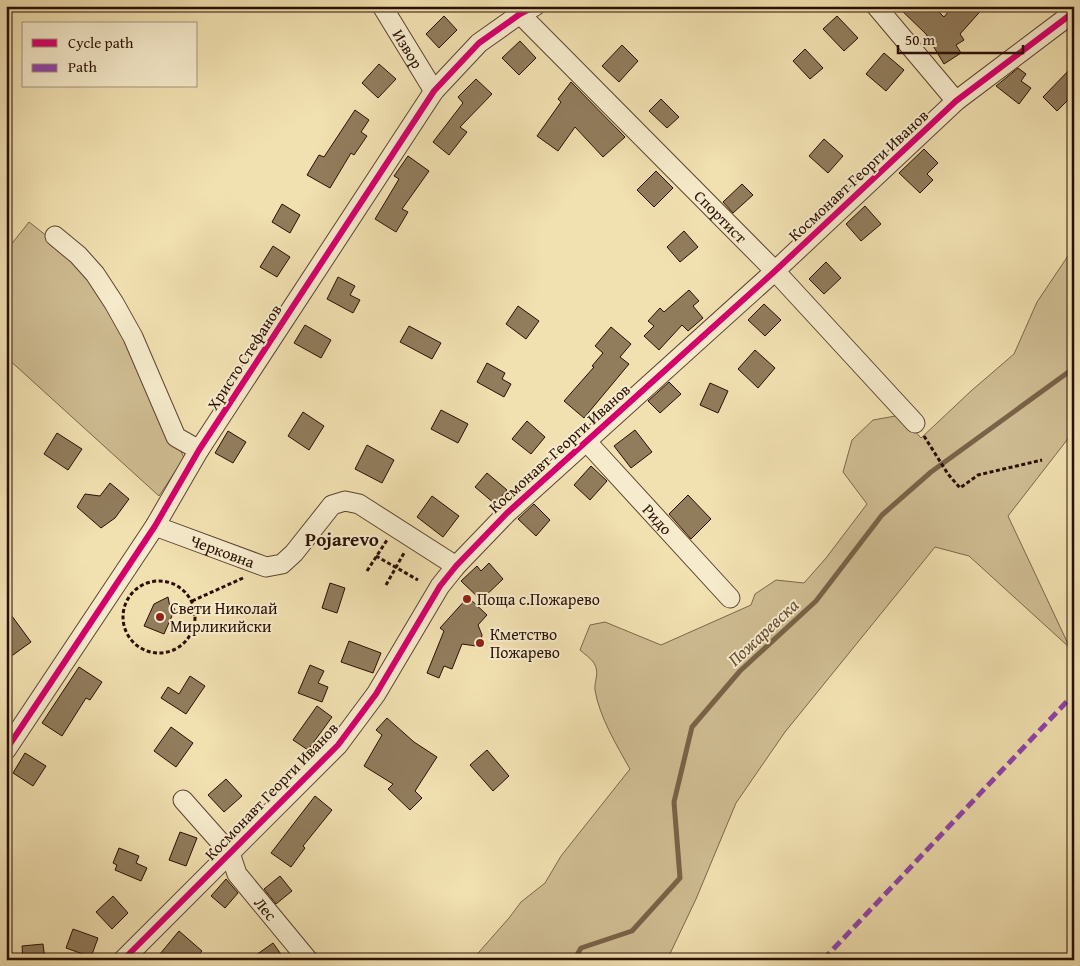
<svg xmlns="http://www.w3.org/2000/svg" width="1080" height="966" viewBox="0 0 1080 966" font-family="'Gentium Book Plus',serif">
  <style>
    .green { fill: #cfbc92; stroke: #7c664a }
    .lines { fill: none; stroke-linecap: round; stroke-linejoin: round }
    .stream { stroke: #796247; stroke-width: 5 }
    .building { fill: #917c5c; stroke: #2a0f02 }
    .minor-casing { stroke: #5c432e; stroke-width: 21 }
    .path { stroke: #2a0f02; stroke-width: 3; stroke-dasharray: 4 2.5; stroke-linecap: butt }
    .minor { stroke: #f6ebcc; stroke-width: 19 }
    .quiet { stroke: #8e44ad; stroke-width: 5; stroke-dasharray: 10 5; stroke-linecap: butt }
    .cycleway-casing { stroke: #f6ebcc; stroke-width: 9 }
    .cycleway { stroke: #d6006c; stroke-width: 6 }
    .poi-dot { fill: #8f2418; stroke: #f6ebcc; stroke-width: 2 }
    .labels { text-anchor: middle; dominant-baseline: central; stroke-width: 4; stroke-linejoin: round; paint-order: stroke }
    .street-label { font-size: 16px; fill: #2a0f02; stroke: #f6ebcc }
    .poi-label { font-size: 16px; fill: #2a0f02; stroke: #f6ebcc; text-anchor: start }
    .water-label { font-size: 18px; font-style: italic; fill: #654d36; stroke: #f6ebcc }
    .quarter-label { font-size: 19px; font-weight: bold; fill: #2a0f02; stroke: #f6ebcc }
  </style>
  <rect width="100%" height="100%" fill="#f1e0b0"/>
  <filter id="stains"><feTurbulence type="fractalNoise" baseFrequency=".004" numOctaves="4"/><feColorMatrix values="0 0 0 0 .2 0 0 0 0 .09 0 0 0 0 .02 0 0 0 .5 -.17"/></filter>
  <radialGradient id="worn" r=".72"><stop offset=".6" stop-color="#630" stop-opacity="0"/><stop offset="1" stop-color="#630" stop-opacity=".3"/></radialGradient>
  <g class="green">
    <path d="M29,222L84,265L138,356L184,458L159,496L6,357V251Z"/>
    <path d="M1074,247V431L1008,516L1070,648L969,556L935,547L785,732L736,803L696,899L667,960H472L509,918L521,902L545,883L561,856L630,769C617,746 599,716 595,690C594,681 600,673 594,663C591,658 584,654 580,650L590,625L605,622L661,645L751,605L755,594L776,580L804,583L826,558L867,504L843,472L852,440L873,420L901,415L921,438L971,391L1014,354L1037,302Z"/>
  </g>
  <g class="lines">
    <path class="stream" d="M574,960L581,948L632,931L680,878L674,802L692,727L740,671L816,601L882,515L931,472L1074,368"/>
  </g>
  <g class="building">
    <path d="M897,6H933L944,17L953,6H985L960,34L964,40L956,45L961,53L944,64L926,34Z"/>
    <path d="M444,16L457,30L439,48L426,34Z"/>
    <path d="M837,16L858,38L844,51L823,29Z"/>
    <path d="M520,41L536,58L519,75L502,58Z"/>
    <path d="M622,45L638,61L619,82L602,66Z"/>
    <path d="M805,49L823,68L810,79L793,61Z"/>
    <path d="M884,53L904,70L886,91L866,74Z"/>
    <path d="M379,64L396,79L378,98L362,83Z"/>
    <path d="M1074,65V94L1057,111L1043,97Z"/>
    <path d="M1018,68L1026,74L1021,81L1031,88L1019,104L996,86Z"/>
    <path d="M476,79L492,94L460,127L467,132L449,155L433,142L463,103L458,97Z"/>
    <path d="M571,82L625,137L603,157L575,127L558,151L537,136L561,102L558,99Z"/>
    <path d="M661,99L679,117L667,128L649,111Z"/>
    <path d="M355,110L369,120L361,132L367,136L354,155L351,153L330,188L307,175L319,155L324,157Z"/>
    <path d="M824,139L843,156L828,173L809,156Z"/>
    <path d="M924,149L938,163L927,174L933,180L920,193L899,173Z"/>
    <path d="M408,156L429,171L402,209L408,212L396,232L375,219L399,179L394,176Z"/>
    <path d="M656,171L673,188L654,207L637,190Z"/>
    <path d="M742,184L753,195L733,213L723,202Z"/>
    <path d="M282,204L300,215L290,233L272,222Z"/>
    <path d="M865,206L881,224L861,241L846,224Z"/>
    <path d="M684,231L698,247L680,262L667,247Z"/>
    <path d="M273,246L290,257L277,277L260,267Z"/>
    <path d="M826,262L841,278L824,294L809,279Z"/>
    <path d="M338,277L355,286L350,295L360,300L353,313L327,299Z"/>
    <path d="M689,290L699,301L693,306L703,318L688,331L682,325L659,350L644,336L654,326L648,321L660,308L664,312Z"/>
    <path d="M764,304L781,320L765,336L748,320Z"/>
    <path d="M518,306L539,321L526,339L506,324Z"/>
    <path d="M305,325L331,340L321,358L294,343Z"/>
    <path d="M409,326L441,343L432,359L400,342Z"/>
    <path d="M611,327L631,344L620,357L629,364L584,418L564,401L594,367L592,366L603,353L595,346Z"/>
    <path d="M755,350L775,368L758,388L738,369Z"/>
    <path d="M487,363L505,373L502,379L511,384L504,397L477,382Z"/>
    <path d="M669,382L681,394L660,413L648,401Z"/>
    <path d="M710,383L728,391L718,413L700,405Z"/>
    <path d="M441,410L468,424L458,443L431,429Z"/>
    <path d="M303,412L324,426L309,450L288,436Z"/>
    <path d="M527,421L545,437L531,454L512,439Z"/>
    <path d="M635,430L652,452L631,468L614,446Z"/>
    <path d="M228,431L246,442L233,463L215,453Z"/>
    <path d="M57,433L82,449L68,470L44,454Z"/>
    <path d="M367,445L394,460L382,483L355,469Z"/>
    <path d="M591,466L607,481L590,500L574,485Z"/>
    <path d="M487,473L507,490L495,504L475,487Z"/>
    <path d="M110,483L129,499L115,518L101,528L77,507L85,494L100,496Z"/>
    <path d="M688,495L711,519L691,539L669,514Z"/>
    <path d="M432,496L459,516L443,537L417,517Z"/>
    <path d="M534,504L550,520L536,536L518,519Z"/>
    <path d="M489,563L503,579L481,600L461,581L477,566L481,571Z"/>
    <path d="M330,583L345,588L337,613L322,608Z"/>
    <path d="M168,597L170,607L175,609L164,634L144,626L154,604Z"/>
    <path d="M468,597L487,615L478,625L482,635L481,641L476,646L462,644L452,669L444,666L439,678L427,673L444,631L440,628Z"/>
    <path d="M6,608L31,642L6,660Z"/>
    <path d="M349,641L381,653L373,673L341,662Z"/>
    <path d="M310,665L324,671L318,683L328,687L322,702L298,693Z"/>
    <path d="M79,667L102,682L90,700L86,698L62,736L42,723Z"/>
    <path d="M190,676L205,686L186,714L161,698L168,687L179,694Z"/>
    <path d="M317,706L332,717L308,750L293,740Z"/>
    <path d="M387,718L414,742L437,757L415,791L422,798L410,810L388,789L393,784L364,766L382,735L376,730Z"/>
    <path d="M171,727L193,743L176,767L154,751Z"/>
    <path d="M487,750L509,776L493,791L470,765Z"/>
    <path d="M25,753L46,766L33,786L13,773Z"/>
    <path d="M226,779L242,796L224,812L208,795Z"/>
    <path d="M315,796L332,810L303,846L305,848L291,867L271,853Z"/>
    <path d="M180,832L197,838L186,866L169,860Z"/>
    <path d="M119,848L139,856L136,863L147,868L141,881L115,870L117,865L113,863Z"/>
    <path d="M280,876L292,891L276,904L264,889Z"/>
    <path d="M226,879L238,893L225,908L211,896Z"/>
    <path d="M113,896L128,913L112,929L96,912Z"/>
    <path d="M73,929L98,938L91,957L66,948Z"/>
    <path d="M179,931L202,951L195,960H155Z"/>
    <path d="M273,943L285,960H249Z"/>
    <path d="M43,944L45,960H23L22,946Z"/>
  </g>
  <g class="lines">
    <defs>
      <g id="minor">
        <path id="s1" d="M382,6L434,91"/>
        <path d="M876,6L956,101"/>
        <path id="s2" d="M520,14L775,271L915,423"/>
        <path d="M55,236L78,255L95,274L114,303L133,337L176,437L199,450"/>
        <path id="s3" d="M586,441L730,598"/>
        <path id="s4" d="M155,526L266,567L282,564L294,553L332,505L345,501L359,504L456,566"/>
        <path d="M6,750L155,526L199,450L434,91L479,43L520,14L535,6"/>
        <path id="s5" d="M183,800L230,853L237,874L308,960"/>
        <path d="M123,960L338,745L376,694L440,586L456,566L507,513L775,271L956,101L1074,12"/>
      </g>
    </defs>
    <use href="#minor" class="minor-casing"/>
    <g class="path">
      <path d="M924,436L948,474L960,488L978,475L1042,460"/>
      <path d="M376,556L418,580"/>
      <path d="M367,571L387,540"/>
      <circle cx="159" cy="617" r="36"/>
      <path d="M386,585L404,553"/>
      <path d="M192,601L243,578"/>
    </g>
    <use href="#minor" class="minor"/>
    <path class="quiet" d="M823,960L1074,694"/>
    <defs>
      <g id="cycleway">
        <path d="M6,750L155,526L199,450L434,91L479,43L520,14L535,6"/>
        <path d="M123,960L338,745L376,694L440,586L456,566L507,513L775,271L956,101L1074,12"/>
      </g>
    </defs>
    <use href="#cycleway" class="cycleway-casing"/>
    <use href="#cycleway" class="cycleway"/>
  </g>
  <g class="poi-dot">
    <circle cx="467" cy="599" r="5"/>
    <circle cx="160" cy="617" r="5"/>
    <circle cx="480" cy="643" r="5"/>
  </g>
  <g class="labels">
    <g class="street-label">
      <text stroke="none"><textPath href="#s1" startOffset="50">Извор</textPath></text>
      <text transform="translate(858 175) rotate(-43)">Космонавт Георги Иванов</text>
      <text stroke="none"><textPath href="#s2" startOffset="285">Спортист</textPath></text>
      <text transform="translate(244 357) rotate(-57)">Христо Стефанов</text>
      <text transform="translate(559 448) rotate(-42)">Космонавт Георги Иванов</text>
      <text stroke="none"><textPath href="#s3" startOffset="106">Ридо</textPath></text>
      <text stroke="none"><textPath href="#s4" startOffset="72">Черковна</textPath></text>
      <text transform="translate(271 791) rotate(-46)">Космонавт Георги Иванов</text>
      <text stroke="none"><textPath href="#s5" startOffset="138">Лес</textPath></text>
    </g>
    <g class="poi-label">
      <text x="477" y="599">Поща с.Пожарево</text>
      <text x="170" y="608">Свети Николай<tspan x="170" dy="18">Мирликийски</tspan></text>
      <text x="490" y="634">Кметство<tspan x="490" dy="18">Пожарево</tspan></text>
    </g>
    <g class="water-label">
      <text transform="translate(763 632) rotate(-43)">Пожаревска</text>
    </g>
    <g class="quarter-label">
      <text x="342" y="539">Pojarevo</text>
    </g>
  </g>
  <rect width="1080" height="966" fill="none" stroke="#f1e0b0" stroke-width="25"/>
  <rect x="8" y="8" width="1065" height="951" fill="none" stroke="#2a0f02" stroke-width="2.5"/>
  <rect x="12" y="12" width="1055" height="941" fill="none" stroke="#2a0f02"/>
  <rect x="22" y="22" width="175" height="65" fill="#f6ebcc" stroke="#a4937b"/>
  <rect x="32" y="39" width="25" height="8" fill="#d6006c" stroke="#a4937b"/>
  <text x="68" y="48" font-size="15" fill="#2a0f02">Cycle path</text>
  <rect x="32" y="64" width="25" height="8" fill="#8e44ad" stroke="#a4937b"/>
  <text x="68" y="72" font-size="15" fill="#2a0f02">Path</text>
  <path d="M898 45v8h125v-8" fill="none" stroke="#2a0f02" stroke-width="2.5"/>
  <text x="905" y="45" font-size="15" fill="#2a0f02" stroke="#f6ebcc" stroke-width="4" paint-order="stroke">50 m</text>
  <rect width="100%" height="100%" filter="url(#stains)"/>
  <rect width="100%" height="100%" fill="url(#worn)"/>
</svg>
